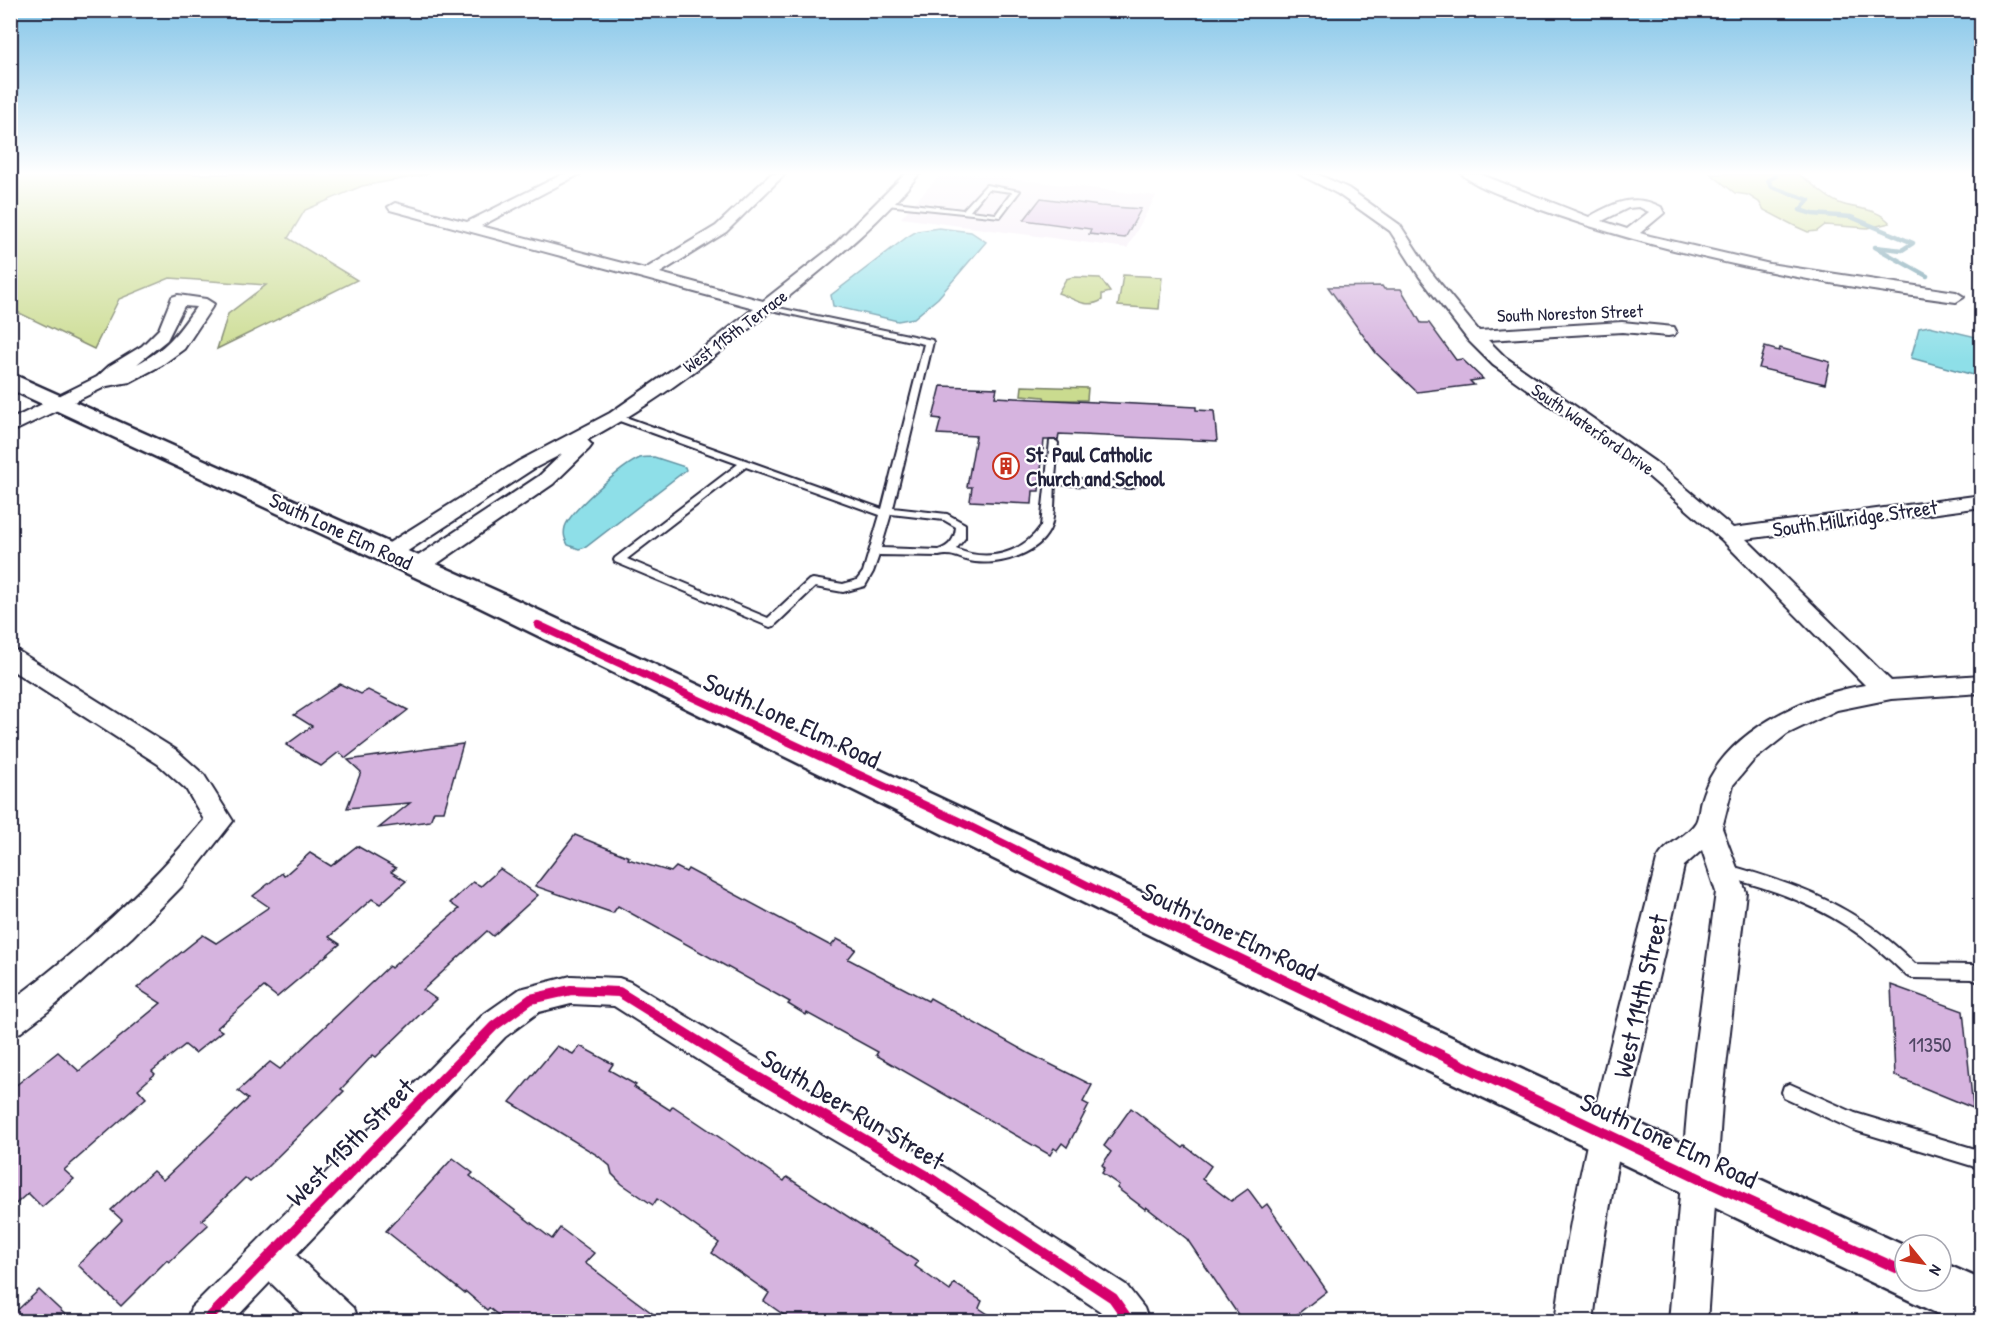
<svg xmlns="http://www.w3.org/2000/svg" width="1992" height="1332" viewBox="0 0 1992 1332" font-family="'Patrick Hand',sans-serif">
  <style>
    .built { fill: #f3e8f5 }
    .green { fill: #cadb8f; stroke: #767e65; stroke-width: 1.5 }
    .water { fill: #8edfe8; stroke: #6393a3; stroke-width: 1.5 }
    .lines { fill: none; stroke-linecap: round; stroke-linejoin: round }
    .stream { stroke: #6393a3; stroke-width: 4.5 }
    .building { fill: #d6b4df; stroke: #22223b; stroke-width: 1.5 }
    .lane-casing { stroke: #22223b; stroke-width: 4 }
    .street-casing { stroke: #22223b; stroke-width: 4 }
    .secondary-casing { stroke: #22223b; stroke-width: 5 }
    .lane { fill: #fff; fill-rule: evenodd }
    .street { fill: #fff; fill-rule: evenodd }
    .secondary { fill: #fff; fill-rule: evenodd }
    .cycleway-far1-casing { stroke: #fff; stroke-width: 12 }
    .cycleway-casing { stroke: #fff; stroke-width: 14 }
    .cycleway-far1 { stroke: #d6006c; stroke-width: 8 }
    .cycleway { stroke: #d6006c; stroke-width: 10 }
    .labels { text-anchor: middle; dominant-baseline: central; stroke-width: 4.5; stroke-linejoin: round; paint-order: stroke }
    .far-street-label { font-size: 18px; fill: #22223b; stroke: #fff }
    .poi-label { font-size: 21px; font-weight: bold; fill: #22223b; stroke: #fff; text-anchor: start }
    .street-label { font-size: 21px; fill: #22223b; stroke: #fff }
    .near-number-label { font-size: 21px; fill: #4f4664 }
    .near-street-label { font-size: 26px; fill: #22223b; stroke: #fff }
  </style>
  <rect width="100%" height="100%" fill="#fff"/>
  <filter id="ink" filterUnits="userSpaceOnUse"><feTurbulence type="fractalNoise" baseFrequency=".0167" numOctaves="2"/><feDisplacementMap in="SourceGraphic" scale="12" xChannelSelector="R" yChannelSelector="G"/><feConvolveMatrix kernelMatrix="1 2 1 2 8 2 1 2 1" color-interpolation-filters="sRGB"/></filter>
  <g filter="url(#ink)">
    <path class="built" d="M941,174H971L1156,196L1127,248L901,218Z"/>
    <g class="green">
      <path d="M429,174L362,186L305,210L288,238L357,280L217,349L228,314L266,285L170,278L119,299L94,349L11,309V174Z"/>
      <path d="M1711,174H1797C1813,182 1822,196 1839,203C1856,210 1877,207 1890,223L1868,228L1825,225L1817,231L1808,232L1797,227L1764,210L1759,202L1748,195L1735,193Z"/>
      <path d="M1123,275L1162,277L1159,309L1118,306Z"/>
      <path d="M1073,277L1100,278L1110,292L1102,294V300C1086,310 1073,298 1058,293L1066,279Z"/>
      <path d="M1022,386L1088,388L1087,400H1045L1044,397L1021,395Z"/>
    </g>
    <g class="water">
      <path d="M939,228L971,232L986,242L938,298L914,318L898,321L833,306L831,295L907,237L917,231Z"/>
      <path d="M1929,326L1981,338V377L1911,358L1919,328Z"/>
      <path d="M654,457L685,467L686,470L586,547L579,549L568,545C565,539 563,535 565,527C570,511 623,465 640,458C645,457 649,457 654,457Z"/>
    </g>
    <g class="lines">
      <path class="stream" d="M1774,174L1776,176L1768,180L1772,187L1809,200L1800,210L1813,214L1851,217L1913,243L1902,250L1875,247L1927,276"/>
    </g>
    <g class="building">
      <path d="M1041,198L1100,206L1141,209L1125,238L1089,234L1091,229L1024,220Z"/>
      <path d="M1382,286L1384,289H1401L1421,323H1429L1456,360L1462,359L1483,379L1470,381L1474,385L1417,392L1376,353L1328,287Z"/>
      <path d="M1765,347L1779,351L1780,348L1830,362L1825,384L1759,368Z"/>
      <path d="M941,386L997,388L995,397L1196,407V410L1214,411L1217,441L1059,434L1058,440H1044L1039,491H1033L1032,504L970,501L972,487H967L976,436L937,434L941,419L933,418Z"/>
      <path d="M340,684L361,694L368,690L408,710L346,758L339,752L321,766L286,745L312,726L294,715Z"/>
      <path d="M463,744L444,811H434L430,821L379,828L410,803L347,808L361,772L348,760Z"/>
      <path d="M575,835L629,857L628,859L671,872L676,867L686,872L688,869L831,946L837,939L856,949L848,959L928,1001L930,998L1028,1053L1092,1085L1083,1102L1089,1105L1067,1147L1062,1143L1057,1150L1054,1148L1050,1155L876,1055L878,1052L807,1013L806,1015L788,1004L790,1002L618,906L613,913L535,886Z"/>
      <path d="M357,846L396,868L391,872L406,881L380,904L372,899L329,937L340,944L277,997L264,987L217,1028L222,1031L195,1053L185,1045L152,1071L155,1074L138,1089L146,1098L64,1170L74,1179L42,1207L28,1193L10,1209V1090L58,1052L79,1071L161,1003L137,988L203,935L216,943L269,907L253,896L282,873L284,876L310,853L331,866Z"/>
      <path d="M500,869L538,895L493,936L487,931L423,990L436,999L376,1057L373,1055L341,1089L344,1091L266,1168L250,1182L245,1178L202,1220L208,1225L169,1262L167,1260L121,1306L78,1265L122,1220L111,1210L153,1171L163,1180L248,1099L238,1091L270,1062L280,1069L389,966L391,968L459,909L450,903L473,882L481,886Z"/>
      <path d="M1891,985L1963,1011L1973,1108L1895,1076Z"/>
      <path d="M557,1046L573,1054L580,1046L613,1064L609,1070L636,1085L634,1087L670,1110L673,1106L784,1181L787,1177L918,1262L915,1266L950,1291L954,1283L982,1301L979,1308L1000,1322H794L764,1301L769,1293L712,1253L719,1243L657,1199L653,1205L622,1184L612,1174L610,1166L597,1155L510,1102Z"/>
      <path d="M1131,1108L1183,1148L1185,1146L1211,1166L1202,1179L1231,1201L1248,1189L1262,1208L1267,1204L1327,1291L1287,1322H1243L1187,1239L1146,1207L1145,1209L1117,1188L1119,1185L1102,1173L1105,1168L1102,1165L1111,1152L1104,1146Z"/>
      <path d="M453,1158L473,1173L470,1176L552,1239L560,1228L594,1253L585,1263L664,1322H507L489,1308L487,1310L466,1292L464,1293L386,1231Z"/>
      <path d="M39,1290L73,1322H10V1317Z"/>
    </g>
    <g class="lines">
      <defs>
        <g id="lane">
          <path d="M986,185L1020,191L1000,217L887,205L884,203L887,201L963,210ZM988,189L1012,192L996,214L970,211Z"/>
          <path d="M764,305L932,340L933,342L893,508L947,514L965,524V538L956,549C987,563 1022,554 1041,526L1050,441H1056L1058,443L1055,478L1131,482L1136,485L1131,488L1055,484C1054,497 1055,515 1051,526C1041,554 1001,565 975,562C960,560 954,552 939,556L879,555L873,572L865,586L843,592L815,587L774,626L770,627L615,562L614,560L615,558L738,464L614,419V415L617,414L882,509L924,344L767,309H764ZM746,467L880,515L863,572L857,580L843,584L813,579L809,580L768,618L627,559ZM891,514L944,520L956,527C955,539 950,546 939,550L881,548Z"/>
          <path d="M1724,864C1802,886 1857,906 1915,964L1971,965L1982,969V983L1971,979L1912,978L1907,976C1866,935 1831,912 1776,892C1757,885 1738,881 1719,874L1717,870L1719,866Z"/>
          <path d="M1790,1084L1855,1113L1982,1151V1169L1854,1130L1784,1098L1782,1092L1784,1086Z"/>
        </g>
        <g id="street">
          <path d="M563,174H580L481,226L645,269L716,226L771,174H785L726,232L660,273L763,301L832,247L905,174H919C881,223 830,263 783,301C721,352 658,403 587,440L592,445L589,449L553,484L425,572H409L406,567L409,562L539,476L562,454L533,469L397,558H381L378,553L381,548L519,461L610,413L709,344L754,308L390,210L388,207L395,203L467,222Z"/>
          <path d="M1299,174H1317L1348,188L1400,225L1430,271L1479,331L1622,322L1674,327L1676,331L1674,335L1668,336L1622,332L1488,340L1505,357L1655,462L1733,528L1982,495V507L1746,539L1891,681L1982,675V693L1891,699L1837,710L1787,734L1753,761L1733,785L1722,828L1746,892L1722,1102L1707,1322H1669L1688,1102L1716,892L1702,850L1684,866C1650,1017 1610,1168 1593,1322H1555C1575,1166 1620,1013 1657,860C1665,843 1686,838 1696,822C1699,817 1699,806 1701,800C1704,790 1708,780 1714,771C1743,724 1813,693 1865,685L1722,540L1641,470L1493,365L1468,340L1419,276L1390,231L1338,194Z"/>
          <path d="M1462,174H1480L1589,217C1613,203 1634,193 1661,207L1664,213L1640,233L1650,236L1770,264L1956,292L1964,297L1956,302C1813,283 1672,257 1536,208C1516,200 1476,188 1462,174ZM1639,207L1649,212L1627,229L1602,221L1628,208Z"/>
          <path d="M178,295L206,299L214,304L184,349L162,365L130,382L107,386L10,433V420L97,377L109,366L142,346L159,329L172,297ZM184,306L196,307C177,334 166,349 137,364L167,340Z"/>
          <path d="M10,649L18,651L176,750L204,775L233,821L182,886L132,937L51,1009L21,1032L10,1036V1002C82,948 147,889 204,820L186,789L158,764L10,669Z"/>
          <path d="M571,976L619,978L630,982L737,1047L936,1162L1126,1285L1144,1308L1149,1322H1107L1100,1311L912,1186L713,1069L614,1006L571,1004L539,1012L505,1037L296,1255L353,1308L358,1322H311L270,1282L232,1322H186L191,1308L483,1015L520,989Z"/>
        </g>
        <path id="secondary" d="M10,373L497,591L1447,1035L1905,1246V1281H1941V1262L1982,1280V1322H1955L1415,1065L475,605L10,389Z"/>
      </defs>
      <use href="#lane" class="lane-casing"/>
      <use href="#street" class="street-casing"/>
      <use href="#secondary" class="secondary-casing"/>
      <use href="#lane" class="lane"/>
      <use href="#street" class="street"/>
      <use href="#secondary" class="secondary"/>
      <defs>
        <path id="cycleway-far1" d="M538,625L969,826L1153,918"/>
        <g id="cycleway">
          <path d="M1150,916L1699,1178L1905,1272"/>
          <path d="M205,1322L494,1026L531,999L571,990L619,992L725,1058L924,1174L1113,1298L1130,1322"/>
        </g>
      </defs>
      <use href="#cycleway-far1" class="cycleway-far1-casing"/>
      <use href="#cycleway" class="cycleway-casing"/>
      <use href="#cycleway-far1" class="cycleway-far1"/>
      <use href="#cycleway" class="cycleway"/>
    </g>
  </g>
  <linearGradient id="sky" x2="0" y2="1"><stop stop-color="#84c5e8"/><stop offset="0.48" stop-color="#fff"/><stop offset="1" stop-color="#fff" stop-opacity="0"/></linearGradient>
  <rect width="1992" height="361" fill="url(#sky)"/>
  <defs>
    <symbol id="building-ring" viewBox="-11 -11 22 22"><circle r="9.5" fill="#fff" stroke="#c8321e" stroke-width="1.5"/><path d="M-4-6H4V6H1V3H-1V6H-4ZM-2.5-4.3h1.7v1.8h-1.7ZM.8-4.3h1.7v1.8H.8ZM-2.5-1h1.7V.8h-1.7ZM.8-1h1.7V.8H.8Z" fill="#c8321e"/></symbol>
  </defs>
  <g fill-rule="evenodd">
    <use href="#building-ring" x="991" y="451" width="30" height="30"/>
  </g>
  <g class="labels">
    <g class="far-street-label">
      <text transform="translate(1570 313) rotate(-2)">South Noreston Street</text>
      <text transform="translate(735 331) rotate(-37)">West 115th Terrace</text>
      <text transform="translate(1593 429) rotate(35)">South Waterford Drive</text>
    </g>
    <g class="poi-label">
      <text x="1026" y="454">St. Paul Catholic<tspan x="1026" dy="24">Church and School</tspan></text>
    </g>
    <g class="street-label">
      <text transform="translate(1855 518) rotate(-8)">South Millridge Street</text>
      <text transform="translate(341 531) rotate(25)">South Lone Elm Road</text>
    </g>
    <g class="near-number-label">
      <text x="1930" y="1044">11350</text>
    </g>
    <g class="near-street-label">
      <text transform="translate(792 720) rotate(25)">South Lone Elm Road</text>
      <text transform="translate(1230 931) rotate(26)">South Lone Elm Road</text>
      <text transform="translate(1640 996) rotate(-77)">West 114th Street</text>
      <text transform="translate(853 1109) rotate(31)">South Deer Run Street</text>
      <text transform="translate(1669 1140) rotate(25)">South Lone Elm Road</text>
      <text transform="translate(350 1142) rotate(-45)">West 115th Street</text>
    </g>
  </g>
  <rect width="1992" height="1332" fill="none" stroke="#fff" stroke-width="36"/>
  <rect x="18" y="18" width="1956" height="1296" fill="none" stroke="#22223b" stroke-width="2" filter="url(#ink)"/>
  <g transform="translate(1923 1263) rotate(120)"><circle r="28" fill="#ffffff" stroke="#a7a7b1" stroke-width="1.5"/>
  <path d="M0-4.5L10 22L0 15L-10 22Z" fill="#c8321e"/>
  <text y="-9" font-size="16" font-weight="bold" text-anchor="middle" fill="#22223b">N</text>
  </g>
</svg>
